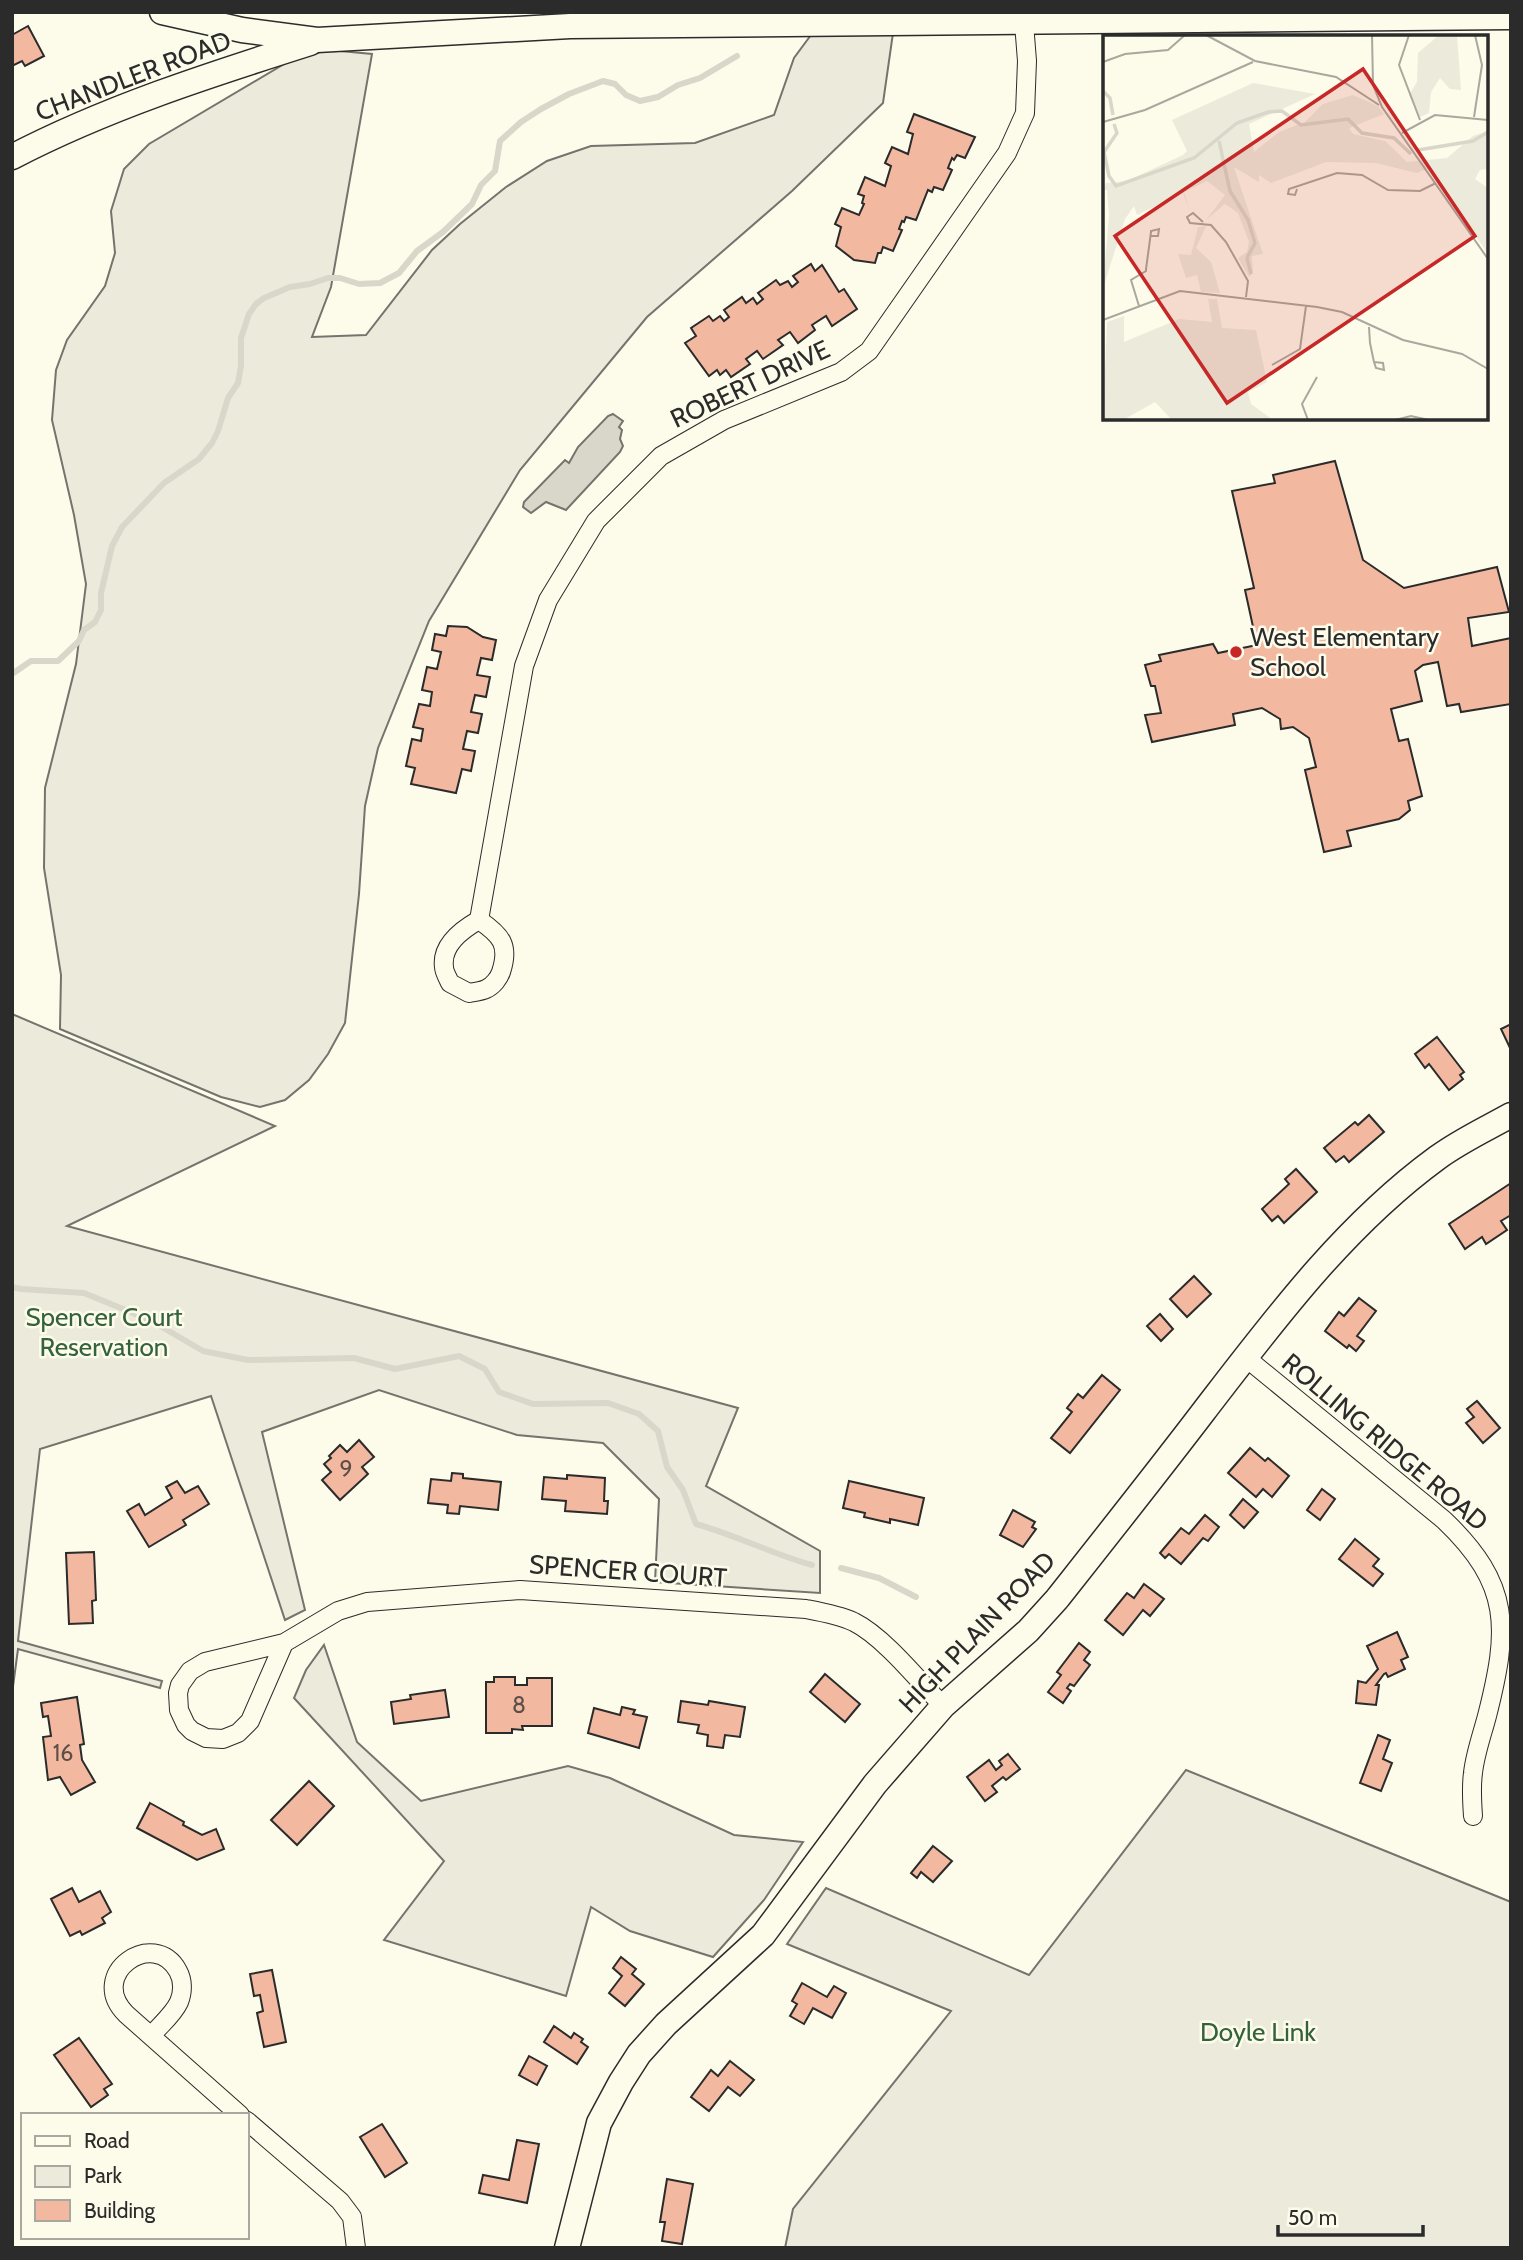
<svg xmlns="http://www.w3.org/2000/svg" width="1523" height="2260" viewBox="0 0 1523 2260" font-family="Cabin,sans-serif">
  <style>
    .green { fill: #ecebdb; stroke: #74746e; stroke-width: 2 }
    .water { fill: #d8d7c9; stroke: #74746e; stroke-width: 2 }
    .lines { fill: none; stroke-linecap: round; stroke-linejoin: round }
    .stream { stroke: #d8d7c9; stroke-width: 6 }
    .building { fill: #f2b8a0; stroke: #2b2b2b; stroke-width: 2 }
    .street-casing { stroke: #2b2b2b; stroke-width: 20 }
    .secondary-casing { stroke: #2b2b2b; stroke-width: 27 }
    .street { stroke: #fdfbea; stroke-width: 18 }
    .secondary { stroke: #fdfbea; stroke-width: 24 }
    .poi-dot { fill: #c62828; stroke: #fdfbea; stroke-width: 2.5 }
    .labels { text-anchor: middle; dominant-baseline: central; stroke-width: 5; stroke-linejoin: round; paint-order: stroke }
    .number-label { font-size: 23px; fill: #5d4e48 }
    .street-label { font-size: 26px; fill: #2b2b2b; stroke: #fdfbea }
    .poi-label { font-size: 26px; fill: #2b2b2b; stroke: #fdfbea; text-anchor: start }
    .park-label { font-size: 26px; fill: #34623c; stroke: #fdfbea }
    .inset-river { fill: none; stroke: #d8d7c9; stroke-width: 3.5 }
    .inset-road { fill: none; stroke: #a9a89e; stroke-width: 2 }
    .view { fill: #c62828; fill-opacity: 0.15; stroke: #c62828; stroke-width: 3.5 }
    .inset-edge { fill: none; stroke: #2b2b2b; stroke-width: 3.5 }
  </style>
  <rect width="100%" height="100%" fill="#fdfbea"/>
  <g class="green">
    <path d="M828,12H896L883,103L792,191L647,317L520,470L429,621L378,748L365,806L359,894L345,1023L328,1054L309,1080L285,1100L260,1107L221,1097L60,1029L61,975L44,868L45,788L76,664L86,584L74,515L52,420L56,370L67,340L105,286L115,253L111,211L124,169L149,144L296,57L329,50L372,54L331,287L312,337L366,335L432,250L460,224L506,187L547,161L591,146L695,143L774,115L794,58Z"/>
    <path d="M12,1014L275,1126L67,1226L738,1408L706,1486L820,1551V1593L655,1582L659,1499L603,1443L517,1435L379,1390L262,1432L305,1610L285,1620L211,1396L40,1449L18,1641L162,1681L160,1688L18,1649L12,1694Z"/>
    <path d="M324,1645L357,1742L421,1801L568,1766L610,1778L734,1835L803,1842L764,1900L713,1957L630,1931L591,1907L566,1996L384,1940L444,1861L294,1698L306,1670Z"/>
    <path d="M1186,1770L1511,1902V2248H785L793,2209L951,2011L787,1944L826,1888L1029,1975Z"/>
  </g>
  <path class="water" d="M613,414L623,421L619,427L622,430L620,439L623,446L620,452L566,510L546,502L531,513L523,507L524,502L565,460L569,463L578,447L608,416Z"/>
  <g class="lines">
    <g class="stream">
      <path d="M12,674L31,661H58L79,641L84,630L95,622L101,610V593L112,546L122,527L164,483L199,459L212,443L218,431L228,398L238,383L241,366V338L249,314L256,304L264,298L290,287L310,284L328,278H340L359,284L380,283L399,273L417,251L443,232L472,204L481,185L495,171L500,141L521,122L541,109L569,94L603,81L615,84L626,95L640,101L658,97L678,85L700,78L737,56"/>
      <path d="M12,1287L21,1289L84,1293L150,1320L203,1351L248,1360L354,1358L395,1369L459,1356L485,1369L499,1392L533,1404L608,1403L639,1414L658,1431L667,1467L683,1490L696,1524C736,1535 772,1554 812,1565"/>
      <path d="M841,1568L879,1578L916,1597"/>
    </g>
  </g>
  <g class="building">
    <path d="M28,26L44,56L25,66L22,61L12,66V35Z"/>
    <path d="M914,114L975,137L965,158L957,155L954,160L952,158L948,168L952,170L943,190L934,187L932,192L928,190L916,220L906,217L904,222L902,221L899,229L902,230L893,251L883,247L881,253H878L875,263L854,260L836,246L841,227L835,224L842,208L859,215L864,204L862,203L864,196L858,194L865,177L885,186L891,166L885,163L892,147L908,154L913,134L907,132Z"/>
    <path d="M811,264L815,271L822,265L839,292L844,289L857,309L832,326L826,316L812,325L815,330L798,343L790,332L778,340L783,345L763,359L757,351L746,359L750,364L731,377L726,370L720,375L717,370L709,376L685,343L696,336L691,328L709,316L713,321L720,316L724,321L729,317L724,310L742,297L746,303L753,298L757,304L763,299L758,293L776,280L780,285L788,281L792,287L798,282L793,276Z"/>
    <path d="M1335,461L1363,560L1404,588L1497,567L1509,612L1468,618L1472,646L1511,638V704L1461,712L1459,704L1447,706L1438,662L1423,665L1415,671L1422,701L1391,709L1399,741L1408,739L1422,796L1408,801L1410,810L1399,819L1347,831L1351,846L1324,852L1305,770L1316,767L1309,738L1293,727L1281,729L1280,719L1262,708L1233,714L1235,725L1152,742L1145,715L1161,713L1155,686H1151L1145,665L1161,661L1159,655L1213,644L1218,653L1257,645L1245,590L1254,588L1232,491L1275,483L1273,475Z"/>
    <path d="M448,626L467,627L483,637L496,640L492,660L481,658L477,675L490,677L486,697L475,695L471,712L482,714L478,733L467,731L463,749L475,751L471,771L462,769L456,793L411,784L415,768L406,766L412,739L421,741L423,729L413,727L419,704L430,706L432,692L422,690L427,667L437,669L441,652L432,650L435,634L446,636Z"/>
    <path d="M1511,1024V1050L1501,1029Z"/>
    <path d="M1437,1037L1464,1072L1460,1075L1463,1079L1449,1090L1429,1064L1425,1068L1415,1054Z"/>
    <path d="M1369,1115L1384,1132L1349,1162L1344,1156L1336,1162L1324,1148L1355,1122L1358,1125Z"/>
    <path d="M1296,1169L1317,1192L1284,1223L1278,1216L1272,1221L1262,1209L1289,1184L1285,1179Z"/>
    <path d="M1511,1183V1215L1501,1221L1507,1230L1486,1244L1482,1237L1465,1249L1449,1224Z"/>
    <path d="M1194,1276L1211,1294L1187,1317L1170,1299Z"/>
    <path d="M1359,1298L1376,1311L1357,1336L1364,1341L1356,1351L1349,1345L1347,1348L1325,1331L1339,1312L1344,1316Z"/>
    <path d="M1160,1314L1173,1329L1161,1341L1147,1326Z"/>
    <path d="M1102,1375L1120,1390L1070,1453L1051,1438L1072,1412L1067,1408L1078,1394L1083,1398Z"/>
    <path d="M1477,1401L1500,1428L1483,1443L1466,1423L1474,1417L1467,1409Z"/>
    <path d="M359,1440L374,1457L362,1467L368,1474L340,1500L322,1480L331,1472L324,1464L331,1458L329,1456L340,1445L347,1452Z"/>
    <path d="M1250,1448L1265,1461L1268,1458L1289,1476L1272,1497L1263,1489L1256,1497L1228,1473Z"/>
    <path d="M452,1473L463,1474V1478L501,1482L498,1510L460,1506L459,1514L447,1513L448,1505L428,1503L431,1479L451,1481Z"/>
    <path d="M567,1475L605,1478L604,1501H608L607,1514L565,1511L566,1501L542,1499L544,1477L567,1479Z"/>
    <path d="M177,1481L185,1493L198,1486L209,1504L183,1520L186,1525L149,1547L127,1511L139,1504L145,1515L172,1498L166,1487Z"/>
    <path d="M849,1481L924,1498L918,1525L890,1519V1523L864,1517L865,1513L843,1508Z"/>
    <path d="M1322,1489L1335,1499L1320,1520L1307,1510Z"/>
    <path d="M1243,1499L1258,1512L1244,1528L1230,1515Z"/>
    <path d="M1013,1510L1035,1522L1032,1527L1036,1529L1023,1547L1000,1535Z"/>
    <path d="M1205,1515L1219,1527L1208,1541L1203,1538L1181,1564L1169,1554L1165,1558L1160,1553L1181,1528L1189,1534Z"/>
    <path d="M1355,1539L1379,1559L1373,1566L1383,1574L1373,1586L1339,1559Z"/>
    <path d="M94,1552L96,1600L92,1601L93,1623L69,1624L66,1553Z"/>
    <path d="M1144,1584L1164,1599L1150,1616L1143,1610L1123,1635L1105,1620L1127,1593L1134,1598Z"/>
    <path d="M1397,1632L1408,1657L1401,1660L1405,1669L1388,1677L1386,1673L1384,1674L1376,1685H1379L1376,1705L1356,1703L1358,1681L1366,1683L1378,1669L1367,1646Z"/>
    <path d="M1079,1643L1090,1652L1084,1660L1090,1665L1074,1686L1070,1684L1067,1688L1071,1691L1063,1703L1048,1692L1061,1675L1057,1672Z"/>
    <path d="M825,1674L860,1704L845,1722L810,1692Z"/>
    <path d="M494,1677H515V1685H527V1678H552V1726H522L523,1730L512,1729V1733H486V1682H494Z"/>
    <path d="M445,1690L449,1717L394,1724L391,1702L411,1699L410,1695Z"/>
    <path d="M77,1697L84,1744L80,1745L82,1760L95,1782L71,1795L60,1777L48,1780L43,1737L51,1736L48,1716L43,1717L41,1703Z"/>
    <path d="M681,1701L708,1705L709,1701L745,1707L740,1737L725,1735L723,1748L707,1746L708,1735L697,1733L699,1725L678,1722Z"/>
    <path d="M622,1707L635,1710L633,1714L647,1717L639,1748L588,1733L594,1708L620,1715Z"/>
    <path d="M1378,1735L1390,1740L1383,1759L1392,1763L1381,1791L1360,1783Z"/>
    <path d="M1008,1754L1020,1769L1006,1780L1003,1777L992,1786L997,1792L985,1801L967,1777L989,1760L996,1770L1002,1765L999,1761Z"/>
    <path d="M309,1781L334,1806L297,1845L271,1820Z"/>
    <path d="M150,1803L184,1822L183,1825L202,1835L216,1829L224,1849L197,1860L137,1828Z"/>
    <path d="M933,1846L952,1861L933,1882L921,1872L917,1878L911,1873Z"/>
    <path d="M72,1888L79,1902L100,1891L111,1912L102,1918L105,1923L82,1935L80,1931L70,1936L51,1899Z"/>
    <path d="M621,1957L636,1969L632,1974L644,1984L625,2006L609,1993L622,1976L613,1968Z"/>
    <path d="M272,1970L286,2042L264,2047L257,2013L263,2011L260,1995L254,1996L250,1974Z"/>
    <path d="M802,1983L827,1997L834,1986L846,1993L832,2018L813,2008L804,2024L790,2016L797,2004L792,2001Z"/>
    <path d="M554,2026L571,2038L574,2033L583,2039L581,2042L588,2047L577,2064L544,2042Z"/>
    <path d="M79,2038L112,2084L104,2089L108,2095L91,2107L54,2055Z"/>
    <path d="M529,2056L547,2066L537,2085L519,2075Z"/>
    <path d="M730,2061L754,2080L740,2096L728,2087L709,2111L691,2097L711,2070L718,2076Z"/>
    <path d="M382,2124L407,2163L385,2177L360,2137Z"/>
    <path d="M517,2140L539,2144L527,2203L479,2193L483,2175L509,2180Z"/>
    <path d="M667,2179L693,2184L682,2244L662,2241L665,2222H660Z"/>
  </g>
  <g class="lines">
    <defs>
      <g id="street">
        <path d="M479,920L524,666L548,600L596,521L661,456L724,420L841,372L869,351L1007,153L1025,113L1027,61L1024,23"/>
        <path d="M479,920C501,935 510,945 501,972C499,978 493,986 486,989C482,991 475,992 469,993L450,983C448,978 444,972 444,967C441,945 463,929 479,920Z"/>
        <path d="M1245,1357L1444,1520C1512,1585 1509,1629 1487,1716C1482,1735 1475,1754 1473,1773C1471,1787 1472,1802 1473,1816"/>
        <path d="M284,1643L205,1662L190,1671L180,1685L178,1693L179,1710L186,1725L192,1731L206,1738L223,1739L238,1733L250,1721L284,1643L338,1611L367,1602L520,1590L806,1609C822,1612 839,1615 854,1622C884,1637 919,1681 943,1706"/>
        <path d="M151,2036C160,2025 173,2015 179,2002C183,1992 183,1980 178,1971C154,1927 86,1974 126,2014L240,2115"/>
        <path d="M247,2121L340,2201L352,2217L356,2248"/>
      </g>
      <g id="secondary">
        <path d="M162,12L242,30L317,40L570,26L1511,17"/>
        <path d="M12,157C106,108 209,75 310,43"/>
        <path d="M567,2248L599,2123L621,2082L639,2054L666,2024L763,1935L875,1784L943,1706L1028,1631L1057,1599C1106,1537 1156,1474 1204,1411C1274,1320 1344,1226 1437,1158C1460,1141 1486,1129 1511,1115"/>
      </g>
    </defs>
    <use href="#street" class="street-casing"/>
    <use href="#secondary" class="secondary-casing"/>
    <use href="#street" class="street"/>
    <use href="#secondary" class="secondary"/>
  </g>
  <circle class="poi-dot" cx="1236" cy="652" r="7"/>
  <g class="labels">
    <g class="number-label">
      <text x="346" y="1469">9</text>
      <text x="519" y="1705">8</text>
      <text x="63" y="1753">16</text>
    </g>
    <g class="street-label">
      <text transform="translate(133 76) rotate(-21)">CHANDLER ROAD</text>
      <text transform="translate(750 384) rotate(-25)">ROBERT DRIVE</text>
      <text transform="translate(1385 1442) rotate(40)">ROLLING RIDGE ROAD</text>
      <text transform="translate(628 1571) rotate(4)">SPENCER COURT</text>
      <text transform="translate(977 1632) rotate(-46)">HIGH PLAIN ROAD</text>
    </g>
    <g class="poi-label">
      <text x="1250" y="637">West Elementary<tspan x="1250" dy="30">School</tspan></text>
    </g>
    <g class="park-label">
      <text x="104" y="1317">Spencer Court<tspan x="104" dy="30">Reservation</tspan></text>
      <text x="1258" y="2032">Doyle Link</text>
    </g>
  </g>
  <g transform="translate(1103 35)">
    <rect width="385" height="385" fill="#fdfbea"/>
    <path d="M336,0H354L358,55L347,54L337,43L328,57L326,78L317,82L306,60L314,47L315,18ZM150,48L212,59L146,89L151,117L176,97L202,87L220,69L250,60L275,71L281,79L246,93L250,99L282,106L304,127L344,123L370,101L385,96V134L377,135L372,144L385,153V219L326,133L314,138L273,128L223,127L168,148L156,140V147L131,132L160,219L149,221L150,238L146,242L135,223L144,217L146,207L135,178L122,169L103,185L122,160L104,146L81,157L87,176L80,158L34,180L31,171L22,184L0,253L6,180L4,155H0L3,148L24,146L80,120L84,116L69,85ZM103,191L93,213L108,227L117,258L98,257L94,240L83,243L75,219L88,220L95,192ZM105,264H114L119,293L153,295L164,347L145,357L148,369L170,385H69L52,367L20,385H0L4,287L21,281V307L76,284L109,287Z" fill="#ecebdb"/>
    <path class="inset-river" d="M0,56L7,63L10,80M11,89L14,98L1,117L6,141L13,151L91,123L134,88L165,77L179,76L198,90L245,84L259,98L291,103L308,119M116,106L127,156L145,185L152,208L144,223L148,239M315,115L370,106L385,97"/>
    <path class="inset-road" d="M103,0L152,26L233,42L276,70M269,0L270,50L279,72L385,224M306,0L296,30L317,85M0,27L22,19L65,15L82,0M371,82L379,30L372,0M0,87L42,75L150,27M299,98L332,80L385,85M194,154L192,160L185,159L186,154L234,138L259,140L285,155L317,156L333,148M100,187L90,178L84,182L87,188L108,190L123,207L145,246L143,262M36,271L28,245L43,236V234L46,212L48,197V196L56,194L55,201H48M0,285L77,256L214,272L239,277L300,305L359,319L385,334M266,292L267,308L271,327L273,333L281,335L280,328L271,327M169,330L197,314L203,271M205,385L199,369L214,342M292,385L308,381L326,385"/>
    <path class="view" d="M260,34L372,201L124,368L12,201Z"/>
    <rect width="385" height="385" class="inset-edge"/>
  </g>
  <rect width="1523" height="2260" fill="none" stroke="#2b2b2b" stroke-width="28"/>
  <rect x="21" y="2113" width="228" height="126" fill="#fdfbea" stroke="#a9a89e" stroke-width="2"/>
  <rect x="35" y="2136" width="35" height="10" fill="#fdfbea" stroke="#a9a89e" stroke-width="2"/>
  <text x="84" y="2148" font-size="21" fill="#2b2b2b">Road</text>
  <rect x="35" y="2166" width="35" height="21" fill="#ecebdb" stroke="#a9a89e" stroke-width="2"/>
  <text x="84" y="2183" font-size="21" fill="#2b2b2b">Park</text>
  <rect x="35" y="2200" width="35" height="21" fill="#f2b8a0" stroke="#a9a89e" stroke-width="2"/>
  <text x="84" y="2218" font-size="21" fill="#2b2b2b">Building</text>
  <path d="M1278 2225v10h145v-10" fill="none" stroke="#2b2b2b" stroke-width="3.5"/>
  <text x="1288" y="2225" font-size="21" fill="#2b2b2b" stroke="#fdfbea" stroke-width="5" paint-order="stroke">50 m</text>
</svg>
